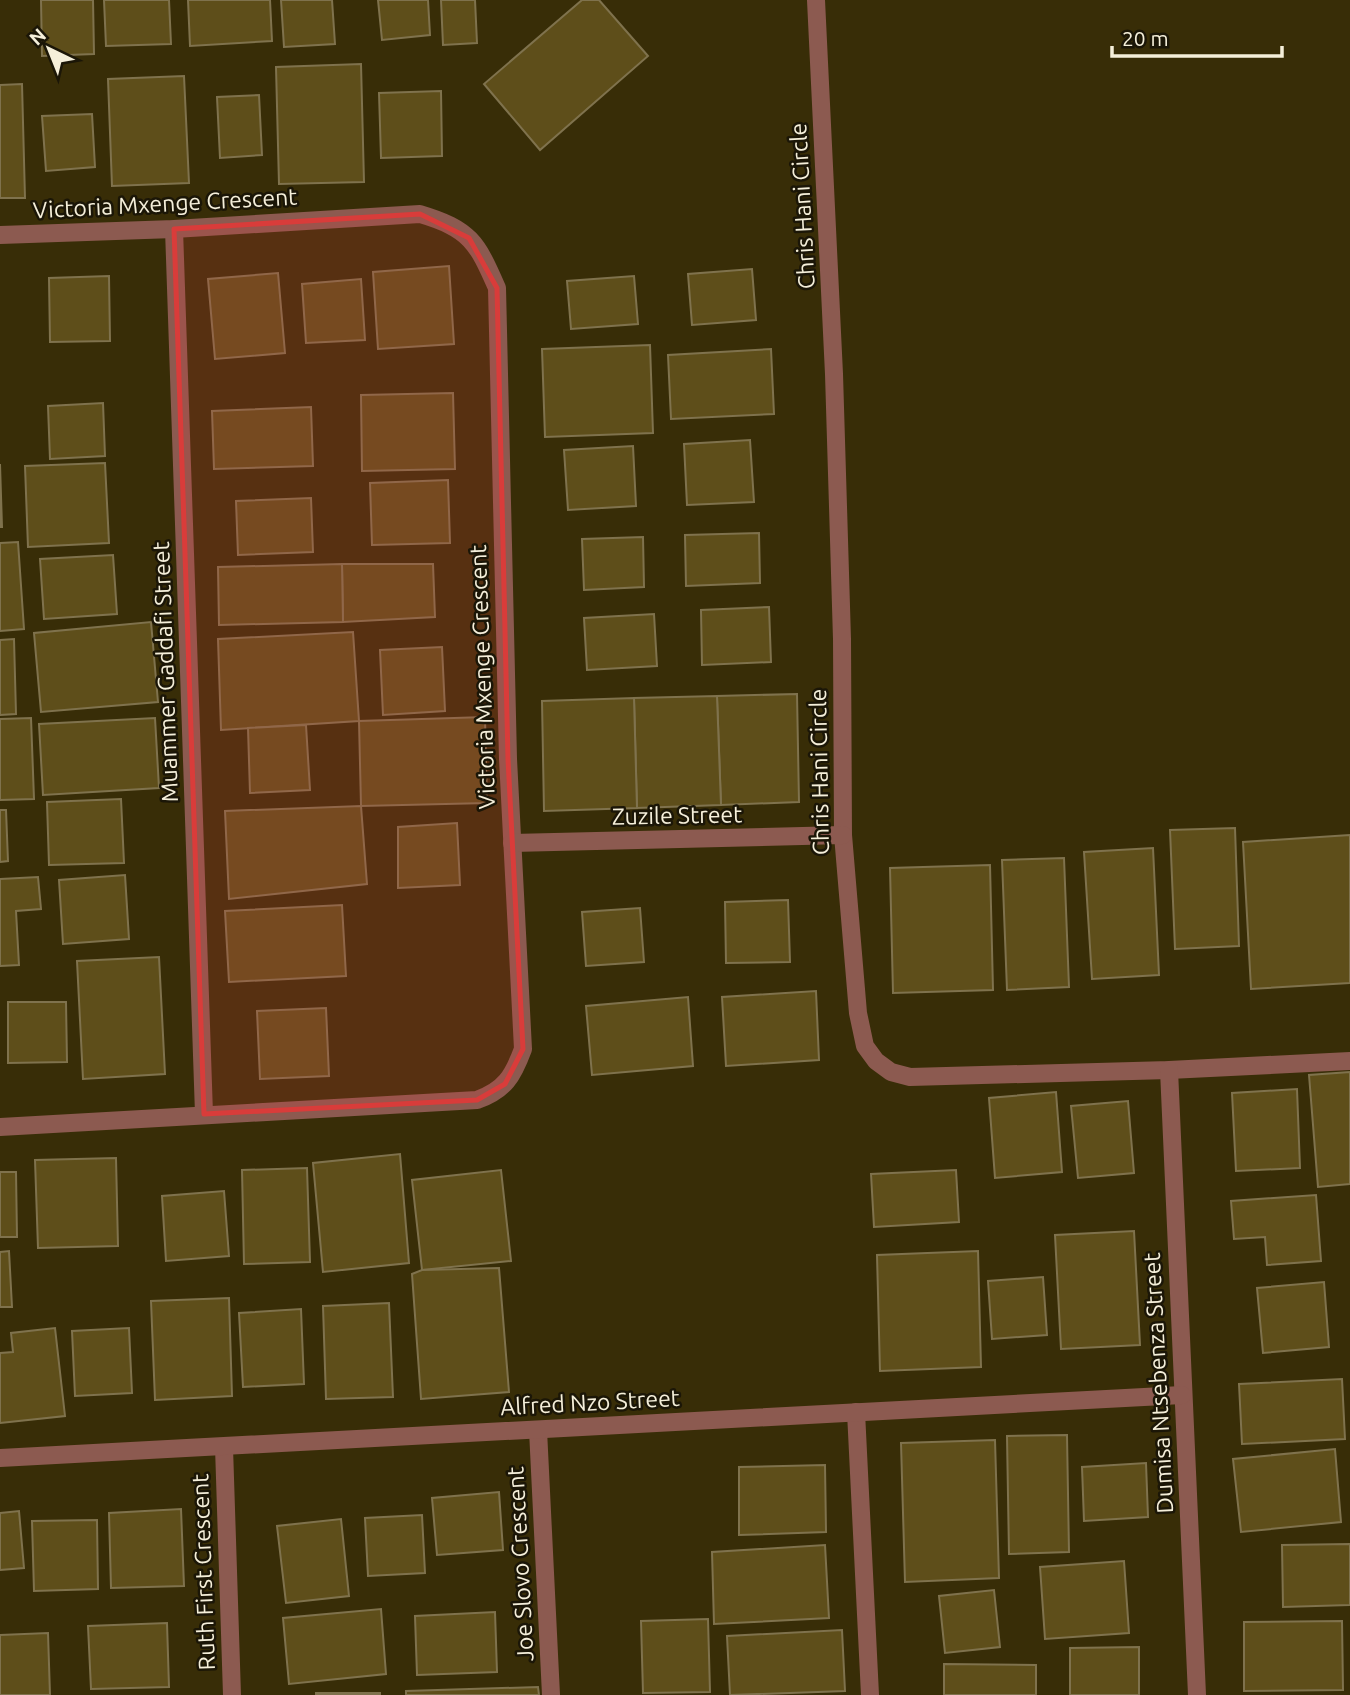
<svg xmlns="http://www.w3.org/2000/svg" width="1350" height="1695" viewBox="0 0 1350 1695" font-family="Ubuntu,sans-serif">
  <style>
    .building { fill: #5e4e1a; stroke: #7f724d; stroke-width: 2 }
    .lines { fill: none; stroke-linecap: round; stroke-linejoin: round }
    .street { stroke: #8c5a50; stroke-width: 18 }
    .marked { fill: #d93c3a; fill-opacity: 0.2; stroke: #d93c3a; stroke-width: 5; stroke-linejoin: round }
    .labels { text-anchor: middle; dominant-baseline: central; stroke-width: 5; stroke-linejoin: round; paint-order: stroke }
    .street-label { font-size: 23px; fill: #f5efda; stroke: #1b1607 }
  </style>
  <rect width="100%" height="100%" fill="#382d07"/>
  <g class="building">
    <path d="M41,0H93L94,54L42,56Z"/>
    <path d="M104,0H169L171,44L106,46Z"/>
    <path d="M188,0H270L272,41L190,46Z"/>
    <path d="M281,0H332L335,44L284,47Z"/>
    <path d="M378,0H428L430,35L382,40Z"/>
    <path d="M441,0H475L477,43L443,45Z"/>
    <path d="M582,0H599L648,56L540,150L484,84Z"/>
    <path d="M361,64L364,182L279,184L276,67Z"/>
    <path d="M184,76L189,183L112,186L108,79Z"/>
    <path d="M22,84L25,198H0V85Z"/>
    <path d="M441,91L442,156L381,158L379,93Z"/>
    <path d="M259,95L262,155L220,158L217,97Z"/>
    <path d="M92,114L95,167L46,171L42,116Z"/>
    <path d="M449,266L454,344L378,349L373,272Z"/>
    <path d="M752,269L756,320L692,325L688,274Z"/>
    <path d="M278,273L285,353L215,359L208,279Z"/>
    <path d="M109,276L110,341L50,342L49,278Z"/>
    <path d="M634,276L638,324L571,329L567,281Z"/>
    <path d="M361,279L365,340L306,343L302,284Z"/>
    <path d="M650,345L653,433L545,437L542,349Z"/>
    <path d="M771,349L774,414L671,419L668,355Z"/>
    <path d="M453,393L455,469L362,471L361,395Z"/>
    <path d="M103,403L105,456L50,459L48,406Z"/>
    <path d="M311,407L313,466L214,469L212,411Z"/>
    <path d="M750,440L754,502L687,505L684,444Z"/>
    <path d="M633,446L636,506L568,510L564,450Z"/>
    <path d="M105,463L109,543L28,547L25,466Z"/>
    <path d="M0,464L2,527H0Z"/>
    <path d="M448,480L450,543L372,545L370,483Z"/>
    <path d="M311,498L313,552L238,555L236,501Z"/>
    <path d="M759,533L760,583L686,586L685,535Z"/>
    <path d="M643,537L644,587L584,590L582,539Z"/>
    <path d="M18,542L24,629L0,631V543Z"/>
    <path d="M113,555L117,614L44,619L40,559Z"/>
    <path d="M342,564H433L435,617L343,622Z"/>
    <path d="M342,564L343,622L219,625L218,567Z"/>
    <path d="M769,607L771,662L702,665L701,610Z"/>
    <path d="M654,614L657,666L587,670L584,618Z"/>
    <path d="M151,622L158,702L41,712L34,633Z"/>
    <path d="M353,632L359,721L221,730L218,639Z"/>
    <path d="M14,639L16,714L0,715V640Z"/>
    <path d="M442,647L445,711L383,715L380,650Z"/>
    <path d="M797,694L799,802L721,805L717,696Z"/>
    <path d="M717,696L721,805L637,808L634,698Z"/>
    <path d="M634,698L637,808L544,811L542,701Z"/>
    <path d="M485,717L487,803L361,806L359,721Z"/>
    <path d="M31,718L34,799L0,800V719Z"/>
    <path d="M155,718L159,788L43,795L39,724Z"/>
    <path d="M306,725L310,790L250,793L248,728Z"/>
    <path d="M121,799L124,863L49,865L47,802Z"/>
    <path d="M361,806L367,884L229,899L225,811Z"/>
    <path d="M0,810H6L8,861L0,862Z"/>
    <path d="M457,823L460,885L398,888V827Z"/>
    <path d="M1235,828L1239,946L1175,949L1170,830Z"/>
    <path d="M1350,835V983L1251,989L1243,842Z"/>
    <path d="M1153,848L1159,975L1092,979L1084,852Z"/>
    <path d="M1064,858L1069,987L1007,990L1002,860Z"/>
    <path d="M990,865L993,990L893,993L890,868Z"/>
    <path d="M125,875L129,939L63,944L59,880Z"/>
    <path d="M38,877L41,909L16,911L19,965L0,966V879Z"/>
    <path d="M788,900L790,962L726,963L725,902Z"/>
    <path d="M342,905L346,976L229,982L225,911Z"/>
    <path d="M640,908L644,962L586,966L582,912Z"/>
    <path d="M159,957L165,1074L83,1079L77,961Z"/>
    <path d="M816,991L819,1060L726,1066L722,997Z"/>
    <path d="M688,997L693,1066L592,1075L586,1006Z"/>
    <path d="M8,1002H66L67,1062L8,1063Z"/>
    <path d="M326,1008L329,1076L260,1079L257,1011Z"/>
    <path d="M1350,1072V1184L1318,1187L1309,1075Z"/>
    <path d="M1297,1089L1300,1168L1236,1171L1232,1093Z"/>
    <path d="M1056,1092L1062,1172L995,1178L989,1098Z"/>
    <path d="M1128,1101L1134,1173L1078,1178L1071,1106Z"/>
    <path d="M400,1154L409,1263L323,1272L313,1163Z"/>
    <path d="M116,1158L118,1246L38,1248L35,1160Z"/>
    <path d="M307,1168L310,1262L244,1264L242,1170Z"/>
    <path d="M501,1170L511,1261L422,1270L412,1180Z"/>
    <path d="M956,1170L959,1222L874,1227L871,1174Z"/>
    <path d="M0,1172H16L17,1237H0Z"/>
    <path d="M224,1191L229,1256L166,1261L162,1196Z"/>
    <path d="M1316,1195L1321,1261L1267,1265L1265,1237L1234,1239L1231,1201Z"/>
    <path d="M1134,1231L1140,1345L1061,1349L1055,1235Z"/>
    <path d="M9,1251L12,1307H0V1252Z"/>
    <path d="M978,1251L981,1367L880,1371L877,1255Z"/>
    <path d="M499,1268L509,1392L421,1399L412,1274L422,1270Z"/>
    <path d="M1043,1277L1047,1335L992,1339L988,1281Z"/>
    <path d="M1324,1282L1329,1347L1263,1353L1257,1288Z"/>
    <path d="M229,1298L232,1396L155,1400L151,1301Z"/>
    <path d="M389,1303L393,1397L326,1399L323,1306Z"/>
    <path d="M301,1309L304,1384L243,1387L239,1313Z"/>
    <path d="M55,1328L65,1416L0,1423V1353L13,1352L11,1333Z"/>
    <path d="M129,1328L132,1393L75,1396L72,1331Z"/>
    <path d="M1342,1379L1345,1439L1242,1444L1239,1384Z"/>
    <path d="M1067,1435L1069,1552L1009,1554L1007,1436Z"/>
    <path d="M995,1440L999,1578L905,1582L901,1443Z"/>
    <path d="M1335,1449L1341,1522L1241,1532L1233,1459Z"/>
    <path d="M1146,1463L1148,1517L1084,1521L1082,1467Z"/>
    <path d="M825,1465L826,1532L739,1535V1467Z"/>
    <path d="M499,1492L503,1550L437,1555L432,1498Z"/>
    <path d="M181,1509L184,1586L111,1588L109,1513Z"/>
    <path d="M19,1511L24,1568L0,1570V1513Z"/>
    <path d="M422,1515L425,1573L368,1576L365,1518Z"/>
    <path d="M341,1519L349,1596L286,1603L277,1526Z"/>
    <path d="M97,1520L98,1589L34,1591L32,1521Z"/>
    <path d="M1350,1544V1605L1283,1607L1282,1545Z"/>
    <path d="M825,1545L829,1618L714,1624L712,1552Z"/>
    <path d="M1124,1561L1129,1633L1045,1639L1040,1567Z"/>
    <path d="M994,1590L1000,1647L945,1653L939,1596Z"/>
    <path d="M381,1609L386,1674L289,1684L283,1618Z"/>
    <path d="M495,1612L497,1672L417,1675L415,1616Z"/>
    <path d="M708,1619L710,1692L643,1693L641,1621Z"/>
    <path d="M1342,1621L1343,1690L1244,1691V1622Z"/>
    <path d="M167,1623L169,1687L91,1689L88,1626Z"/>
    <path d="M842,1630L845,1691L730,1695L727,1636Z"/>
    <path d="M48,1633L50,1695H0V1635Z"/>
    <path d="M1139,1647V1695H1070V1648Z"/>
    <path d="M944,1664L1036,1665V1695H944Z"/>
    <path d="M538,1687L539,1695H406V1691Z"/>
    <rect x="316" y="1693" width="64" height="2"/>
  </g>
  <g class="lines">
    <g class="street">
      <path d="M816,0L834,374L842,639L843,835L858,1013L865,1046L876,1061L891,1072L910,1077L1169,1070L1350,1061"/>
      <path d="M174,229L204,1114"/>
      <path d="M0,235L174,229L420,214C470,229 477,242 497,288L508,759L523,1049C513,1076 505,1090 477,1100L0,1127"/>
      <path d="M512,843L843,835"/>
      <path d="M1169,1070L1197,1695"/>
      <path d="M856,1412L870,1695"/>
      <path d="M538,1430L551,1695"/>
      <path d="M224,1447L232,1695"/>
      <path d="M0,1458L1182,1395"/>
    </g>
  </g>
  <path class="marked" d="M420,214L469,238L497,288L508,759L523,1049L505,1084L477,1100L204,1114L174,229Z"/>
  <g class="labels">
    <g class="street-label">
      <text transform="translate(165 203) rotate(-3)">Victoria Mxenge Crescent</text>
      <text transform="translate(802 206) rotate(-93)">Chris Hani Circle</text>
      <text transform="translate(165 672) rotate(-92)">Muammer Gaddafi Street</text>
      <text transform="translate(482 677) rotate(-92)">Victoria Mxenge Crescent</text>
      <text transform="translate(819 772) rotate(-91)">Chris Hani Circle</text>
      <text transform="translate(677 815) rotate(-1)">Zuzile Street</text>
      <text transform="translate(1158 1383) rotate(-93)">Dumisa Ntsebenza Street</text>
      <text transform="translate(590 1402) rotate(-3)">Alfred Nzo Street</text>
      <text transform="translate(520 1564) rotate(-93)">Joe Slovo Crescent</text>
      <text transform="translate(203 1572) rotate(-92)">Ruth First Crescent</text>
    </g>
  </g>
  <g transform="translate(49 49) rotate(317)" stroke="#1b1607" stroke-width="5" paint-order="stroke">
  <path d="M0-5L12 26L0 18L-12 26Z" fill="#f5efda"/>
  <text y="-10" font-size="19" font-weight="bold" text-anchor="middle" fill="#f5efda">N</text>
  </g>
  <path d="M1112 46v10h170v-10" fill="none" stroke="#f5efda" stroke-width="3.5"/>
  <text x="1122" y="46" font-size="21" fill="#f5efda" stroke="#1b1607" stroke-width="5" paint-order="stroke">20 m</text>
</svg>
